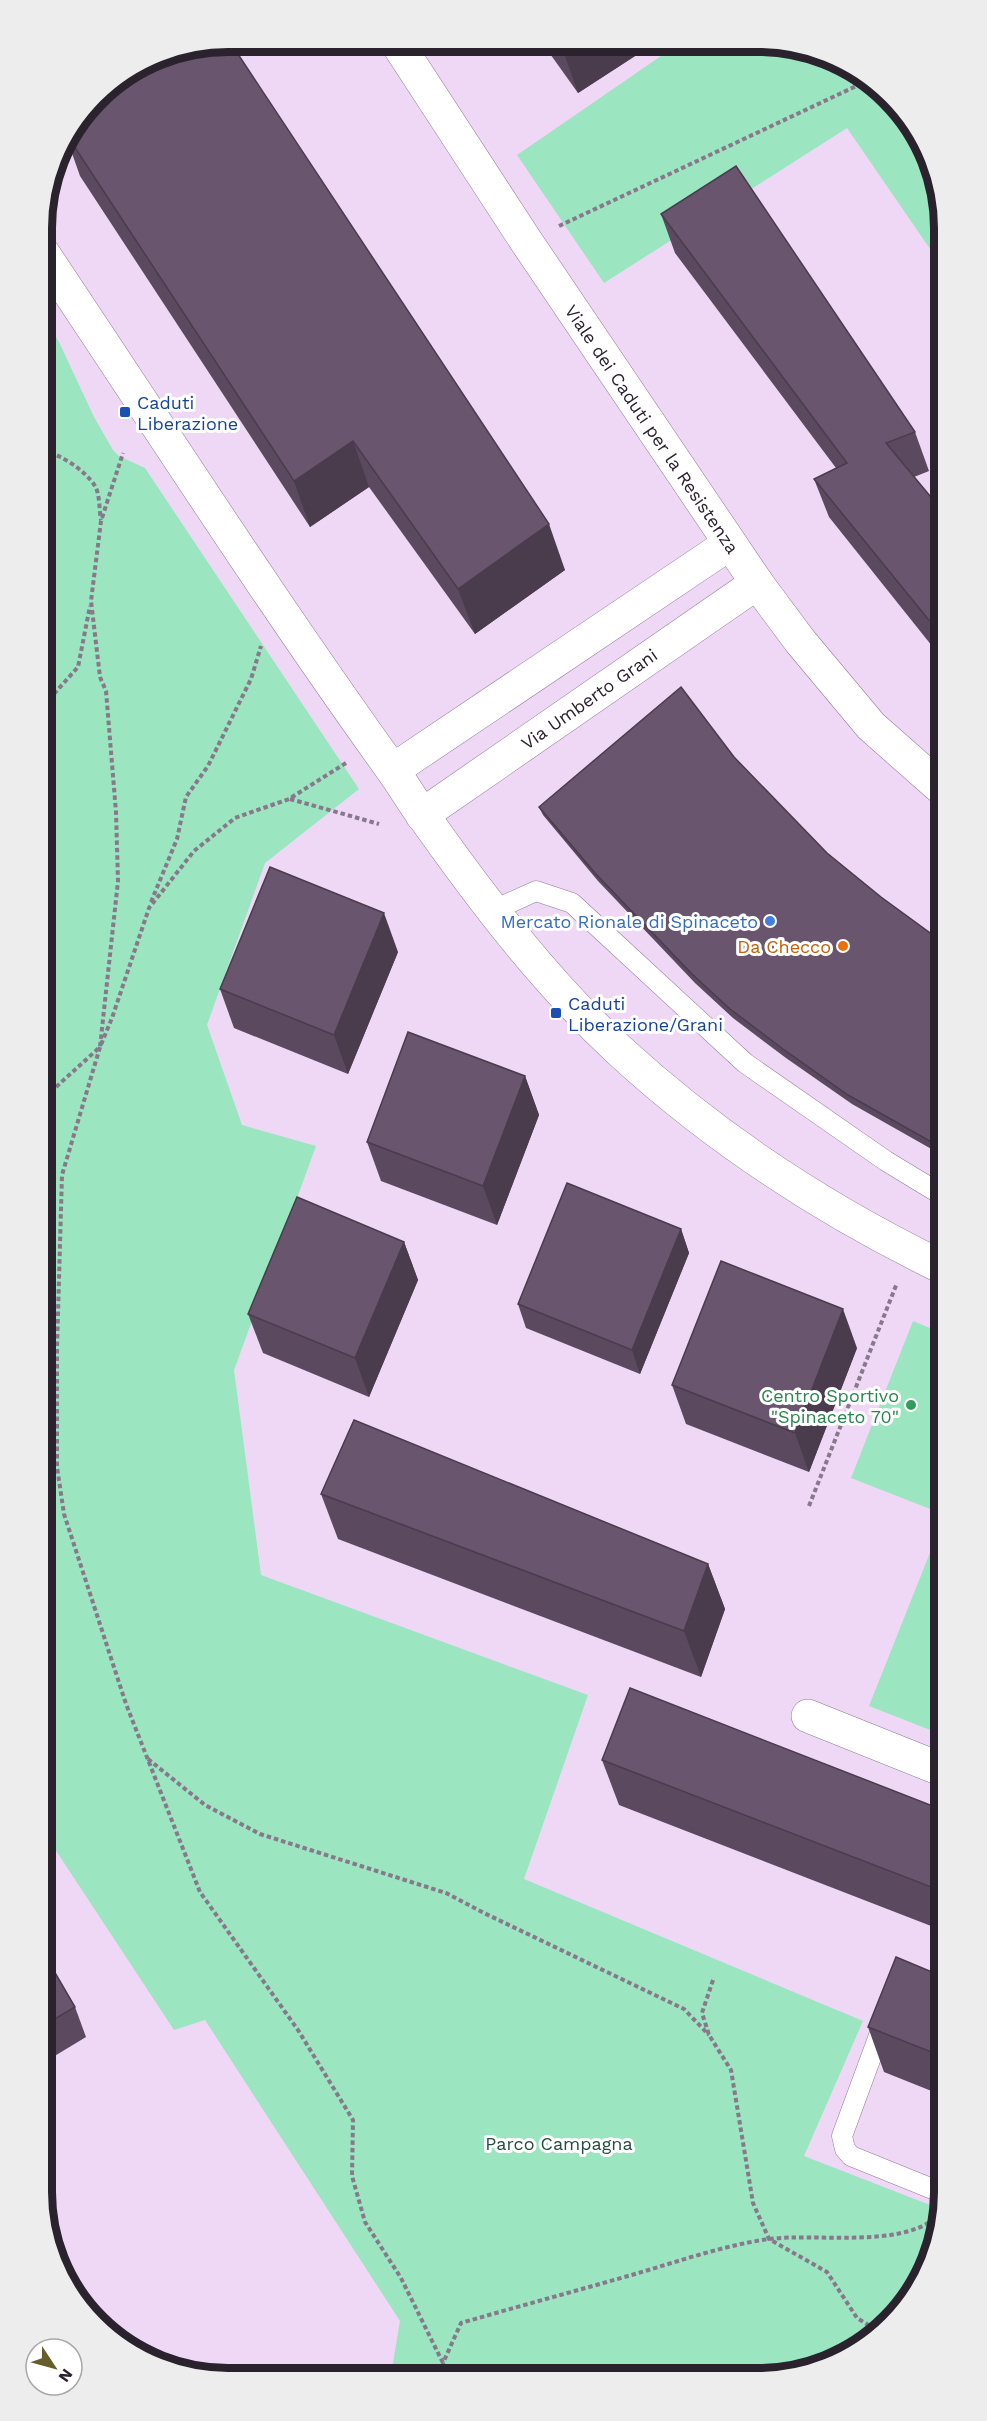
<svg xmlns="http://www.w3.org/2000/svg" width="987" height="2421" viewBox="0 0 987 2421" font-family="'Work Sans',sans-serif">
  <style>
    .green { fill: #9be5c0 }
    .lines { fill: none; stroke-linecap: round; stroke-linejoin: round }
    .lane-casing { stroke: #907b96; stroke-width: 21 }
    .street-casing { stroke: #907b96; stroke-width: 34 }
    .secondary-casing { stroke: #907b96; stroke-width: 34 }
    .path { stroke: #87788c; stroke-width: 4; stroke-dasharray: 4.5 3; stroke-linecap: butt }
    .lane { stroke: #fff; stroke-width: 20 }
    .street { stroke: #fff; stroke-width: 33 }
    .secondary { stroke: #fff; stroke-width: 33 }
    .wall { fill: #5a495f }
    .shaded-wall { fill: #4a3c4d }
    .building { fill: #69556e; stroke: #4a3c4d; stroke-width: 1.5 }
    .transit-dot { fill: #1a4fb4; stroke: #fff; stroke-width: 2 }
    .shop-dot { fill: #3f7fe0; stroke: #fff; stroke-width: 2 }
    .food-dot { fill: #e8710a; stroke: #fff; stroke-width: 2 }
    .leisure-dot { fill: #2e9e5b; stroke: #fff; stroke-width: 2 }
    .labels { text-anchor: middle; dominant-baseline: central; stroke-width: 6; stroke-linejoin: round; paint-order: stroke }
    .transit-label { font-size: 18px; fill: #164399; stroke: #fff; text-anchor: start }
    .street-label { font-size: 18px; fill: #2a222d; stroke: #fff }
    .shop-label { font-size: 18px; fill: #366cbe; stroke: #fff; text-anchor: end }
    .food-label { font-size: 18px; fill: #c56008; stroke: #fff; text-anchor: end }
    .leisure-label { font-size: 18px; fill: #27864d; stroke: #fff; text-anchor: end }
    .park-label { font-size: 18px; fill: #234d3a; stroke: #fff }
    .rim { fill: none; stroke: #2a222d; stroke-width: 8 }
  </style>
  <rect width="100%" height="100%" fill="#efd8f6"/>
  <g class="green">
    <path d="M677,45L794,46L882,89L920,135L939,181V262L847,128L604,283L517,155Z"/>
    <path d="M43,315L59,342L94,417L113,450L119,456L145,468L359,789L265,863L207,1025L242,1125L316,1146L234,1370L261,1575L588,1695L524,1879L863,2021L804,2156L943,2210L931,2263L899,2315L862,2348L806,2373L391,2375L400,2321L205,2020L174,2030L47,1837Z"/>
    <path d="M913,1321L942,1333L943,1514L851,1478Z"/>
    <path d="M943,1520V1735L869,1706Z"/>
    <path d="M343,2366L359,2375H308Z"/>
  </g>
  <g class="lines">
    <defs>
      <g id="lane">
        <path d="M494,910L536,891L572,903L745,1063L886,1161L942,1195"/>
        <path d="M884,2022L842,2136L845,2149L851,2156L945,2194"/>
      </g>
      <g id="street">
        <path d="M393,770L729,544"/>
        <path d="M422,815L757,583"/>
        <path d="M808,1716L943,1770"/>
      </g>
      <g id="secondary">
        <path d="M397,43L526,241L757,583L800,641L871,726L940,787"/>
        <path d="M43,253C158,425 270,600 391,768C402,783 411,799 422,814C482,899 545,982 621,1052C717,1140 825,1210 942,1267"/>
      </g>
    </defs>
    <use href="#lane" class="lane-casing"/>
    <use href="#street" class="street-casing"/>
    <use href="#secondary" class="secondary-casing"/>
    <g class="path">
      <path d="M559,226L867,81"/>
      <path d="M43,450C61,455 85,470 95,486C100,494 99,510 101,520"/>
      <path d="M44,705L78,667L90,606"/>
      <path d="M346,763L289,799L235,818L194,851L149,908L112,1018L100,1047L62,1175L57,1348V1467L64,1514L126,1704L200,1892L298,2030L353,2120L352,2176L365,2222L401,2278L443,2363"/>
      <path d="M290,799L379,824"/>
      <path d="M151,902L177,839L186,797L208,766L251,679L261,646"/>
      <path d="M45,1097L100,1047L118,881L116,812L106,691L100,677L91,601L101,521L123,453"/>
      <path d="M46,1459L57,1467"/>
      <path d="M809,1506L897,1283"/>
      <path d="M148,1759L205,1805L260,1834L446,1893L484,1913L684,2009L709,2035"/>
      <path d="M713,1980L702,2013L709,2035L731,2070L753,2203L769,2239L827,2272L857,2318L880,2332"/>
      <path d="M446,2374L443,2363L461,2323C516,2307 572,2292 628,2276C674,2263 720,2246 769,2239C814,2233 897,2248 934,2219"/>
    </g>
    <use href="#lane" class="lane"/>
    <use href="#street" class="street"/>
    <use href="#secondary" class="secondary"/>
  </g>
  <g class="wall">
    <path d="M543,44L652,45L578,93Z"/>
    <path d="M158,56L565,570L475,634L369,487L310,527L80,176L67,139L84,117L119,93L113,84Z"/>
    <path d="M661,214L915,432L929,471L914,477L940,508V656L829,517L814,479L836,468L675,253Z"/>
    <path d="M734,757L827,853L881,897L941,941L942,1155L852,1104L786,1058L733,1018L695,983L598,881L543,815L539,807Z"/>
    <path d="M398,952L348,1074L234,1028L220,989Z"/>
    <path d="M525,1076L539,1115L497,1225L381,1181L367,1142Z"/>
    <path d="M681,1229L689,1253L640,1374L526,1328L518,1304Z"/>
    <path d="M404,1242L418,1280L369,1397L263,1353L248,1314Z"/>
    <path d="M857,1348L809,1472L686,1424L672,1385Z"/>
    <path d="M321,1494L708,1564L725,1609L701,1677L338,1539Z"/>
    <path d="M602,1760L943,1810L944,1931L619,1805Z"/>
    <path d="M47,1959L75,2007L86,2037L48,2060Z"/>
    <path d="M944,1977V2096L884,2072L868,2027Z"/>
  </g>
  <g class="shaded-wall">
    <path d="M567,44L652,45L578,93L562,47Z"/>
    <path d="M353,441L369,487L310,527L294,481Z"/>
    <path d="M549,524L565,570L475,634L458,589Z"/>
    <path d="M384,913L398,952L348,1074L334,1035Z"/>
    <path d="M525,1076L539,1115L497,1225L483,1186Z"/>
    <path d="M681,1229L689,1253L640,1374L632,1350Z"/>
    <path d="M404,1242L418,1280L369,1397L355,1358Z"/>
    <path d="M843,1309L857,1348L809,1472L795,1433Z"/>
    <path d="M708,1564L725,1609L701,1677L684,1631Z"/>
  </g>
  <g class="building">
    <path d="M230,42L549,524L458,589L353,441L294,481L68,137L84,117L128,87L123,78L158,56Z"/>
    <path d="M559,44H567L562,47Z"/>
    <path d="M736,166L915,432L886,443L940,508V628L928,619L814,479L847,463L661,214Z"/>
    <path d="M681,687L734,757L827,853L881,897L941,941L942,1148L848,1095L783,1049L730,1009L692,974L595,873L539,807Z"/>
    <path d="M270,867L384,913L334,1035L220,989Z"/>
    <path d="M408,1032L525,1076L483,1186L367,1142Z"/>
    <path d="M567,1183L681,1229L632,1350L518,1304Z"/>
    <path d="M297,1197L404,1242L355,1358L248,1314Z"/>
    <path d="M721,1261L843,1309L795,1433L672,1385Z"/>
    <path d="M354,1420L708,1564L684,1631L321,1494Z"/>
    <path d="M630,1688L943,1810L944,1892L602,1760Z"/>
    <path d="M896,1957L944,1977V2057L868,2027Z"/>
    <path d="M47,1959L75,2007L48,2023Z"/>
  </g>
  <g class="transit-dot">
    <rect x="119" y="406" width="12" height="12" rx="3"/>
    <rect x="550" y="1007" width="12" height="12" rx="3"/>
  </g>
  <circle class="shop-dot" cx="770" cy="921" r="6"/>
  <circle class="food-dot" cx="843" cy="946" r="6"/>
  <circle class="leisure-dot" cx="911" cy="1405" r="6"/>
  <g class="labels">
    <g class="transit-label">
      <text x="137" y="402">Caduti<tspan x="137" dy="21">Liberazione</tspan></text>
      <text x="568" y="1003">Caduti<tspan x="568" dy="21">Liberazione/Grani</tspan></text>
    </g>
    <g class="street-label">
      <text transform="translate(652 429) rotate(56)">Viale dei Caduti per la Resistenza</text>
      <text transform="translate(589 699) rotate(-35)">Via Umberto Grani</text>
    </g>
    <g class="shop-label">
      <text x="758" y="921">Mercato Rionale di Spinaceto</text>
    </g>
    <g class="food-label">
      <text x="831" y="946">Da Checco</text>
    </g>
    <g class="leisure-label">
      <text x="899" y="1395">Centro Sportivo<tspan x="899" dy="21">"Spinaceto 70"</tspan></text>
    </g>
    <g class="park-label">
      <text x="559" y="2143">Parco Campagna</text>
    </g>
  </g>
  <path d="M0 0H987V2421H0ZM228 52H758A176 176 0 0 1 934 228V2192A176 176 0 0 1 758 2368H228A176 176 0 0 1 52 2192V228A176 176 0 0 1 228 52Z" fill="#eeedee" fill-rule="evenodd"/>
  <path class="rim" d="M228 52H758A176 176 0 0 1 934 228V2192A176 176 0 0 1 758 2368H228A176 176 0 0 1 52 2192V228A176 176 0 0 1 228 52Z"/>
  <g transform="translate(54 2367) rotate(126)"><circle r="28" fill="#ffffff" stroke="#aaa7ab" stroke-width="1.5"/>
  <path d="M0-4.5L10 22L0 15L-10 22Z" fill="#665e2a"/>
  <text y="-9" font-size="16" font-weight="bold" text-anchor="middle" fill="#2a222d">N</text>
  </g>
</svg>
